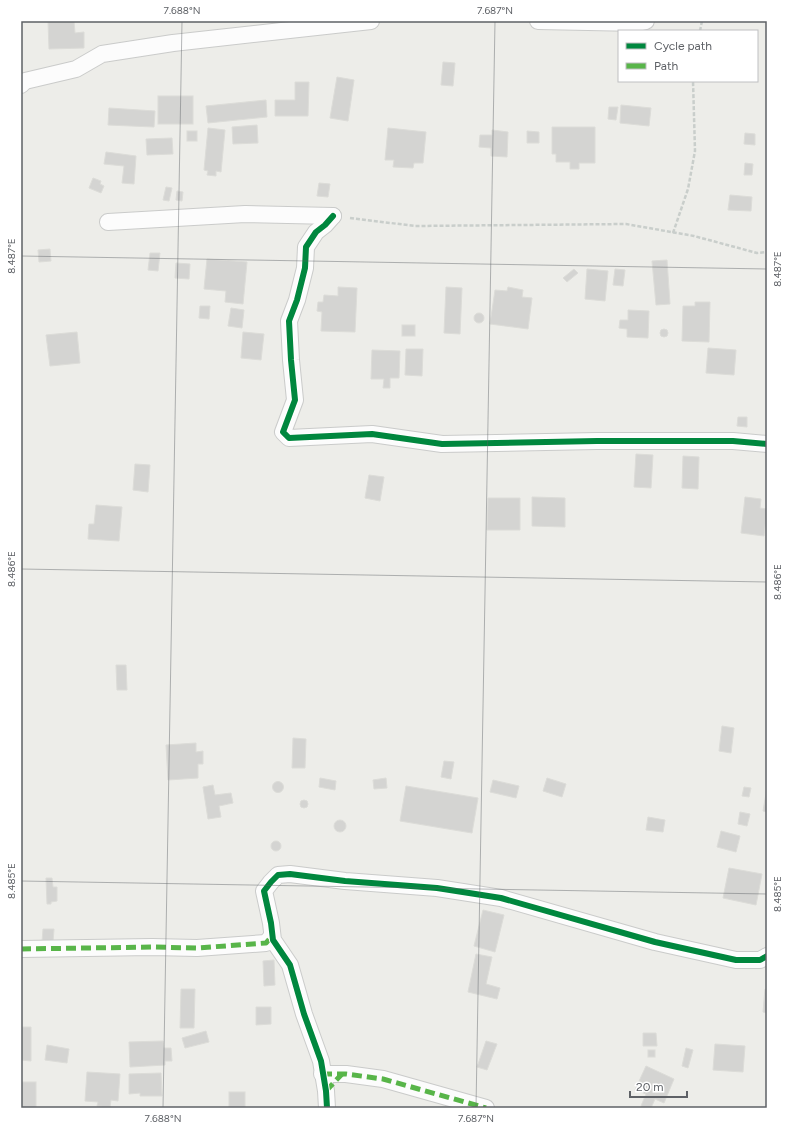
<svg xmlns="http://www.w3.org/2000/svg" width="788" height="1129" viewBox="0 0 788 1129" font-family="Figtree,sans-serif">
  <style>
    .building { fill: #d4d4d2; stroke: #dcdcd8 }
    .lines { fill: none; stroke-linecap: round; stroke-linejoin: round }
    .minor-casing { stroke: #cacbca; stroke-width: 18 }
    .path { stroke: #c9cecb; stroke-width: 2.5; stroke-dasharray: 4 2; stroke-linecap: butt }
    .minor { stroke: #fcfcfc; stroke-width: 16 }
    .quiet { stroke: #58b549; stroke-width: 5; stroke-dasharray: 10 5; stroke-linecap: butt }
    .cycleway-casing { stroke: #fff; stroke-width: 8 }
    .cycleway { stroke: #00873e; stroke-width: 6 }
    .ticks { fill: none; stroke: #5e6166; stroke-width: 1; stroke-opacity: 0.45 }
    .neatline { fill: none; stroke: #5e6166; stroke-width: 1.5 }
    .ticks-label { font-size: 10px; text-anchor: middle; fill: #5e6166 }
  </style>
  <rect width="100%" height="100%" fill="#edede9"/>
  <g class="building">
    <path d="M48,21H74L75,33L84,32V48L49,49Z"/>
    <path d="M443,62L455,63L453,86L441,85Z"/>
    <path d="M337,77L354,80L348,121L330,118Z"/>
    <path d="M295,82H309L308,116H275V100H295Z"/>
    <rect x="158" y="96" width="35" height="28"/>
    <path d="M266,100L267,117L208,123L206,106Z"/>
    <path d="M621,105L651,108L649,126L620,123Z"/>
    <path d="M609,107H618L616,120L608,119Z"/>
    <path d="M109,108L155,111L154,127L108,125Z"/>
    <path d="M257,125L258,143L233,144L232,127Z"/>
    <path d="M552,127H595V163H579V169H570V162H556V154H552Z"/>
    <path d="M208,128L225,130L221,172L216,171V176L207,175L208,171L204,170Z"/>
    <path d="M388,128L426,132L423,163H414L413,168L393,167L394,160H385Z"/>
    <path d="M492,130L508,132L507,157L491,156V148L479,147L480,135H492Z"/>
    <rect x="187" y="131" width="10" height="10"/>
    <path d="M527,131L539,132V143H527Z"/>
    <path d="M745,133L755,134V145L744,144Z"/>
    <path d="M172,138L173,154L147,155L146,139Z"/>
    <path d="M106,152L136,156L134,184L122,183L124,166L104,164Z"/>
    <path d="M745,163L753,164L752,175H744Z"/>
    <path d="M93,178L101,181L100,184L104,186L101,193L89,188Z"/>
    <path d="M319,183L330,184L328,197L317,196Z"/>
    <path d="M166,187L172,188L169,201L163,200Z"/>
    <path d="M177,191L183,192L182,201L176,200Z"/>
    <path d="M730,195L752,197L751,211L728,210Z"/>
    <path d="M50,249L51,261L39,262L38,250Z"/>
    <path d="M150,253H160L158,271L148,270Z"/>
    <path d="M207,259L247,262L243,304L225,302L226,291L204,289Z"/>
    <path d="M667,260L670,304L656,305L652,261Z"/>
    <path d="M176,263L190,264L189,279L175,278Z"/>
    <path d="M574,269L578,273L567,282L563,278Z"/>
    <path d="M587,269L608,271L605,301L585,299Z"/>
    <path d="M615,269L625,270L623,286L613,285Z"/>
    <path d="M338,287L357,288L355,332L321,331L322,312L317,311L318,302H323L324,295L338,296Z"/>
    <path d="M446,287L462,288L460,334L444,333Z"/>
    <path d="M508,287L523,290L522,297L532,298L528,329L490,324L495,290L507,291Z"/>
    <path d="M695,302H710L709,342L682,341L683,306H695Z"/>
    <path d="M200,306H210L209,319L199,318Z"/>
    <path d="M231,308L244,310L242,328L228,326Z"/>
    <path d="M628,310L649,311L648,338L627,337V329L619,328L620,320H628Z"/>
    <circle cx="479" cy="318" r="5"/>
    <rect x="402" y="325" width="13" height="11"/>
    <circle cx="664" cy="333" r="4"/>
    <path d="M77,332L80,363L50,366L46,335Z"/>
    <path d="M243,332L264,334L261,360L241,358Z"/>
    <path d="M708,348L736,350L734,375L706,373Z"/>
    <path d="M406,349H423L422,376L405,375Z"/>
    <path d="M372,350L400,351L399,378H390V388H383L384,379H371Z"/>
    <path d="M738,417H747V427L737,426Z"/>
    <path d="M636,454L653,455L651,488L634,487Z"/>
    <path d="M683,456L699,457L698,489L682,488Z"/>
    <path d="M135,464L150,465L148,492L133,490Z"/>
    <path d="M369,475L384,477L380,501L365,498Z"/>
    <path d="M532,497L565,498V527L532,526Z"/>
    <path d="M745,497L761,499L760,508L767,509L764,536L741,533Z"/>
    <path d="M488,498H520V530H487Z"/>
    <path d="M96,505L122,507L119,541L88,539L89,524H94Z"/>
    <path d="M116,665H126L127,690H117Z"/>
    <path d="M722,726L734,728L731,753L719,751Z"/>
    <path d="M293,738L306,739L305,768H292Z"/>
    <path d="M196,743V752L203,751V764H198V778L168,780L166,745Z"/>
    <path d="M444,761L454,762L451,779L441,777Z"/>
    <path d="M320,778L336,781L335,790L319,787Z"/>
    <path d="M386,778L387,788L374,789L373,780Z"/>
    <path d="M547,778L566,784L562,797L543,791Z"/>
    <path d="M493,780L519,786L516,798L490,792Z"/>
    <circle cx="278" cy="787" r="5.5"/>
    <path d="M213,785L215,795L231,793L233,803L219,806L221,817L208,819L203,787Z"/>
    <path d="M406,786L478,798L472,833L400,821Z"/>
    <path d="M744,787L751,788L749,797L742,796Z"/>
    <path d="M767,788V812L763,811Z"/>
    <circle cx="304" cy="804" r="4"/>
    <path d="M740,812L750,814L747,826L738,824Z"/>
    <path d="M648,817L665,820L663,832L646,830Z"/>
    <circle cx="340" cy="826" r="6"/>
    <path d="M721,831L740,836L736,852L717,847Z"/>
    <circle cx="276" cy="846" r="5"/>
    <path d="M729,868L762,874L756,905L723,898Z"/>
    <path d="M46,878H52L53,887H57V901L51,902V904H47Z"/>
    <path d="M483,910L504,915L495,952L474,946Z"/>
    <path d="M43,929H54L53,942H42Z"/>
    <path d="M476,954L492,957L486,984L500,988L497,999L468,992Z"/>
    <path d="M274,960L275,985L264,986L263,961Z"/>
    <path d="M181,989H195L194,1028H180Z"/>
    <path d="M765,989H767V1013L763,1012Z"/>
    <path d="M256,1007H271V1024L256,1025Z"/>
    <path d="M21,1027H31V1061L21,1060Z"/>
    <path d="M206,1031L209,1042L185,1048L182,1038Z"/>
    <path d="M643,1033H656L657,1046H643Z"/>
    <path d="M163,1041L164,1048H171L172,1061H165V1065L130,1067L129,1042Z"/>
    <path d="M486,1041L497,1044L487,1070L477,1067Z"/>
    <path d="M715,1044L745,1046L743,1072L713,1070Z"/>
    <path d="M47,1045L69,1049L67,1063L45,1060Z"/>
    <path d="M686,1048L693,1050L688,1068L682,1066Z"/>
    <rect x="648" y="1050" width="7" height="7"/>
    <path d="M646,1066L674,1079L664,1103L655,1099L651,1108H645L641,1106L646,1094L635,1090Z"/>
    <path d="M87,1072L120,1074L118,1101L111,1100L110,1107L97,1106L98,1102L85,1101Z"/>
    <path d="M161,1073L162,1096H140V1093L129,1094V1074Z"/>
    <rect x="21" y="1082" width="15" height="26"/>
    <rect x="229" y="1092" width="16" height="16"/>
  </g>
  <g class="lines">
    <defs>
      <g id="minor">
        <path d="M538,21L638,23L646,21"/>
        <path d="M21,85L25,81L76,69L102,54L173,43L371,21"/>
        <path d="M333,216L325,225L316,232L306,247L305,268L297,300L289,321L291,360L295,400L283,432L289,438L372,434L442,444L597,441H733L767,444"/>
        <path d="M108,222L245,214L333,216"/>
        <path d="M21,949L152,947L197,948L266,943L272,936"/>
        <path d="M322,1074H346L383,1079L486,1108"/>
        <path d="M327,1108L326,1091L321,1061L304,1014L290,965L273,940L271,923L264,891L271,882L278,875L290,874L345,881L437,888L501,898L655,942L736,960H760L767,956"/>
      </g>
    </defs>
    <use href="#minor" class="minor-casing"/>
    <g class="path">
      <path d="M700,31L702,21"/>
      <path d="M350,218L415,226L626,224L694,236L757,253L767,252"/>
      <path d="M673,233L688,189L695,151L693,81"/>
    </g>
    <use href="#minor" class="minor"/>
    <g class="quiet">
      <path d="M21,949L152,947L197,948L266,943L272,936"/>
      <path d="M322,1074H346L383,1079L486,1108"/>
      <path d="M326,1091L342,1074"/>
    </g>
    <defs>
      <g id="cycleway">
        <path d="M333,216L325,225L316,232L306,247L305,268L297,300L289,321L291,360L295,400L283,432L289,438L372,434L442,444L597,441H733L767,444"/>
        <path d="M327,1108L326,1091L321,1061L304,1014L290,965L273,940L271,923L264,891L271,882L278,875L290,874L345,881L437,888L501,898L655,942L736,960H760L767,956"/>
      </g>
    </defs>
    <use href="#cycleway" class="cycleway-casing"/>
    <use href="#cycleway" class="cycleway"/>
  </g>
  <path class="ticks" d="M21,256L767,269M21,569L767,582M21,881L767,894M163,1108L182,21M476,1108L495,21"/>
  <rect width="788" height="1129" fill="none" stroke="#ffffff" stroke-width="44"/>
  <rect x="618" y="30" width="140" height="52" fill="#ffffff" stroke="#bfc0c2"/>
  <rect x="626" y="43" width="20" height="6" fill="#00873e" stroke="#bfc0c2"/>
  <text x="654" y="50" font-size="12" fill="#5e6166">Cycle path</text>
  <rect x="626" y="63" width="20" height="6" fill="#58b549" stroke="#bfc0c2"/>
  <text x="654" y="70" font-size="12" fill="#5e6166">Path</text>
  <path d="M630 1091v6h57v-6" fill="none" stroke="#5e6166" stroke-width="2"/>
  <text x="636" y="1091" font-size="12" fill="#5e6166" stroke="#ffffff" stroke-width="3" paint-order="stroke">20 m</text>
  <rect x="22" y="22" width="744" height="1085" class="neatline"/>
  <g class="ticks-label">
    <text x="182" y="14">7.688°N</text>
    <text x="495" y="14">7.687°N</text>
    <text transform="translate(11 256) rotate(-90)" y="4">8.487°E</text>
    <text transform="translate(777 269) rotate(-90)" y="4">8.487°E</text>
    <text transform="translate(11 569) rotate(-90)" y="4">8.486°E</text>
    <text transform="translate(777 582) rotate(-90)" y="4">8.486°E</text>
    <text transform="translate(11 881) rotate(-90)" y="4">8.485°E</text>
    <text transform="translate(777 894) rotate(-90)" y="4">8.485°E</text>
    <text x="163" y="1122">7.688°N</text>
    <text x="476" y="1122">7.687°N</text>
  </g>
</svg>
